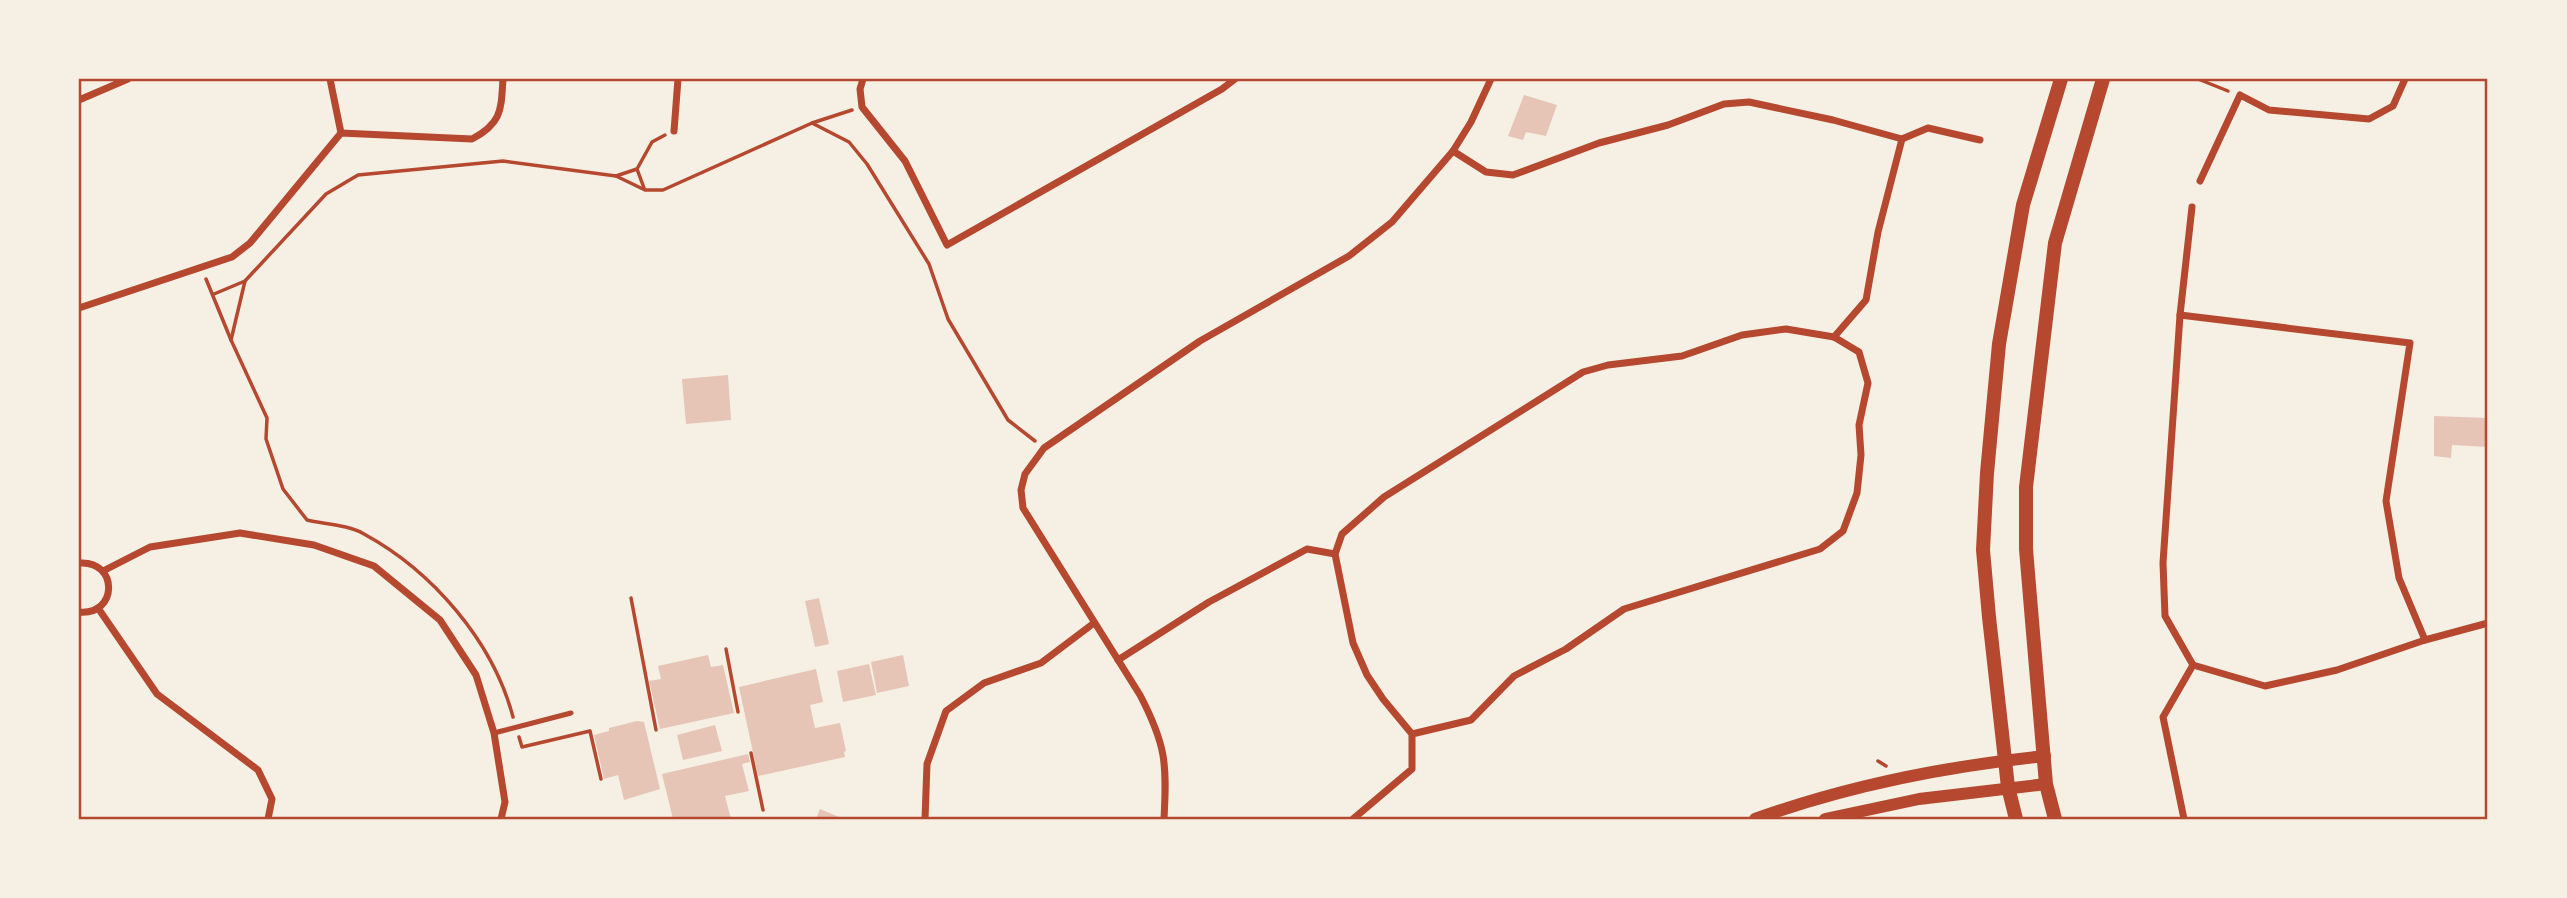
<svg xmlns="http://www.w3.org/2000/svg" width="2567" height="898" viewBox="0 0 2567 898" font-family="'Public Sans',sans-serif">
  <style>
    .building { fill: #e6c5b7 }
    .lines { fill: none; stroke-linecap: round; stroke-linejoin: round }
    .path { stroke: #b5482f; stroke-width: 3.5 }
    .service { stroke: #b5482f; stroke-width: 5 }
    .minor { stroke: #b5482f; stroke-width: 7 }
    .tertiary { stroke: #b5482f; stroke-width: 12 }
    .secondary { stroke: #b5482f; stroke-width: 14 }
    .neatline { fill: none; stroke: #b5482f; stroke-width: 2.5 }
  </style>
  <rect width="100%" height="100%" fill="#f6efe4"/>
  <g class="building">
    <path d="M1524,95L1557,105L1546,136L1526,132L1523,140L1508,136Z"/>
    <path d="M728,375L731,420L686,424L682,379Z"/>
    <path d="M2434,416L2488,418V447L2452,445L2451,458L2434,456Z"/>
    <path d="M819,598L829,644L815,647L805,601Z"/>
    <path d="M708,655L711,667L723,665L734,713L660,729L649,681L661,679L658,666Z"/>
    <path d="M903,655L909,686L877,693L871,662Z"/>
    <path d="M869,664L876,695L843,702L837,671Z"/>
    <path d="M816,669L823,702L810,705L815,728L840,723L846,751L844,752L845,757L758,776L739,687Z"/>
    <path d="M637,721L644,722L660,789L624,800L618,775L604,779L594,735L609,731V728Z"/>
    <path d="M715,725L722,751L683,760L677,735Z"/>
    <path d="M748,754L750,762L742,764L749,791L725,796L731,819H673L662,774Z"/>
    <path d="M820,809L844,819H816Z"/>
  </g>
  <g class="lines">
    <g class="path">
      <path d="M2198,79L2228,91"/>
      <path d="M812,123L849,142L867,164L929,264L948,319L1008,420L1035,441"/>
      <path d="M616,176L637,169"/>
      <path d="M644,188L637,169L652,142L665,135"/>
      <path d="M206,279L231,340L267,418L266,439L283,489L307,520C324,524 349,525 364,534C432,571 493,641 513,717"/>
      <path d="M214,294L245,281L326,194L358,175L503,161L616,176L645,190H663L812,123L852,110"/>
      <path d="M231,340L245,281"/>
      <path d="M631,598L656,730"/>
      <path d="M726,649L738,712"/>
      <path d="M519,737L522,747L590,731L601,779"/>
      <path d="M751,753L763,810"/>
      <path d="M1878,761L1886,766"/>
    </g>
    <path class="service" d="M494,733L571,713"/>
    <g class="minor">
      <path d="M330,79L341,133"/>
      <path d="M863,79L860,89L862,107L905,161L947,245L1222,89L1235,79"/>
      <path d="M79,100L128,79"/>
      <path d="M674,131L678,79"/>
      <path d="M1902,139L1928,128L1980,140"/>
      <path d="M1453,151L1486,172L1513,175L1599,143L1668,125L1724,104L1749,102L1833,120L1902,139L1878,232L1866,300L1834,337"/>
      <path d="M2200,181L2240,95L2269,110L2369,119L2393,106L2405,79"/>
      <path d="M2192,207L2180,315L2163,563L2165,616L2193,665L2265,686L2337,670L2425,640L2488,623"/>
      <path d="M79,308L232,257L250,243L341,133L472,139C502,123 501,110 503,79"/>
      <path d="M2180,315L2410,343L2386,501L2399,578L2425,640"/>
      <path d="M79,563C119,560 118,616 79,612"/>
      <path d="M103,571L150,547L240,533L314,545L374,566L440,620L476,675L494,733L505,802L501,819"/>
      <path d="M98,608L157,694L258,770L272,799L268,819"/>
      <path d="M1118,660L1209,602L1307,549L1335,554"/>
      <path d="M925,819L927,764L946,711L984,683L1041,663L1094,623"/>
      <path d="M1164,819C1167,763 1166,745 1140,695L1023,508L1021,490L1025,474L1044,448L1200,341L1349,256L1392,222L1453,151L1471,122L1491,79"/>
      <path d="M1353,819L1412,769V734L1471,720L1514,676L1566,649L1624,609L1820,549L1843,531L1857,493L1861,455L1859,425L1868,383L1859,352L1834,337L1786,329L1742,335L1682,356L1608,365L1583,372L1384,497L1342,534L1335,554L1353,643L1367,675L1383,699L1412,734"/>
      <path d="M2184,819L2163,717L2193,665"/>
    </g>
    <g class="tertiary">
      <path d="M1755,819C1847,786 1947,766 2045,756"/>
      <path d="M1825,819L1919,799L2046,784"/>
    </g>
    <g class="secondary">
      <path d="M2016,819L2008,787L1989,617L1983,550L1987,473L1999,344L2023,205L2061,79"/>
      <path d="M2055,819L2046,784L2032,621L2026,549V487L2055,243L2103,79"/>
    </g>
  </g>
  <rect width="2567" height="898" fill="none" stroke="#f6efe4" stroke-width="161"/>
  <rect x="80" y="80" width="2406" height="738" class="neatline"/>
</svg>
